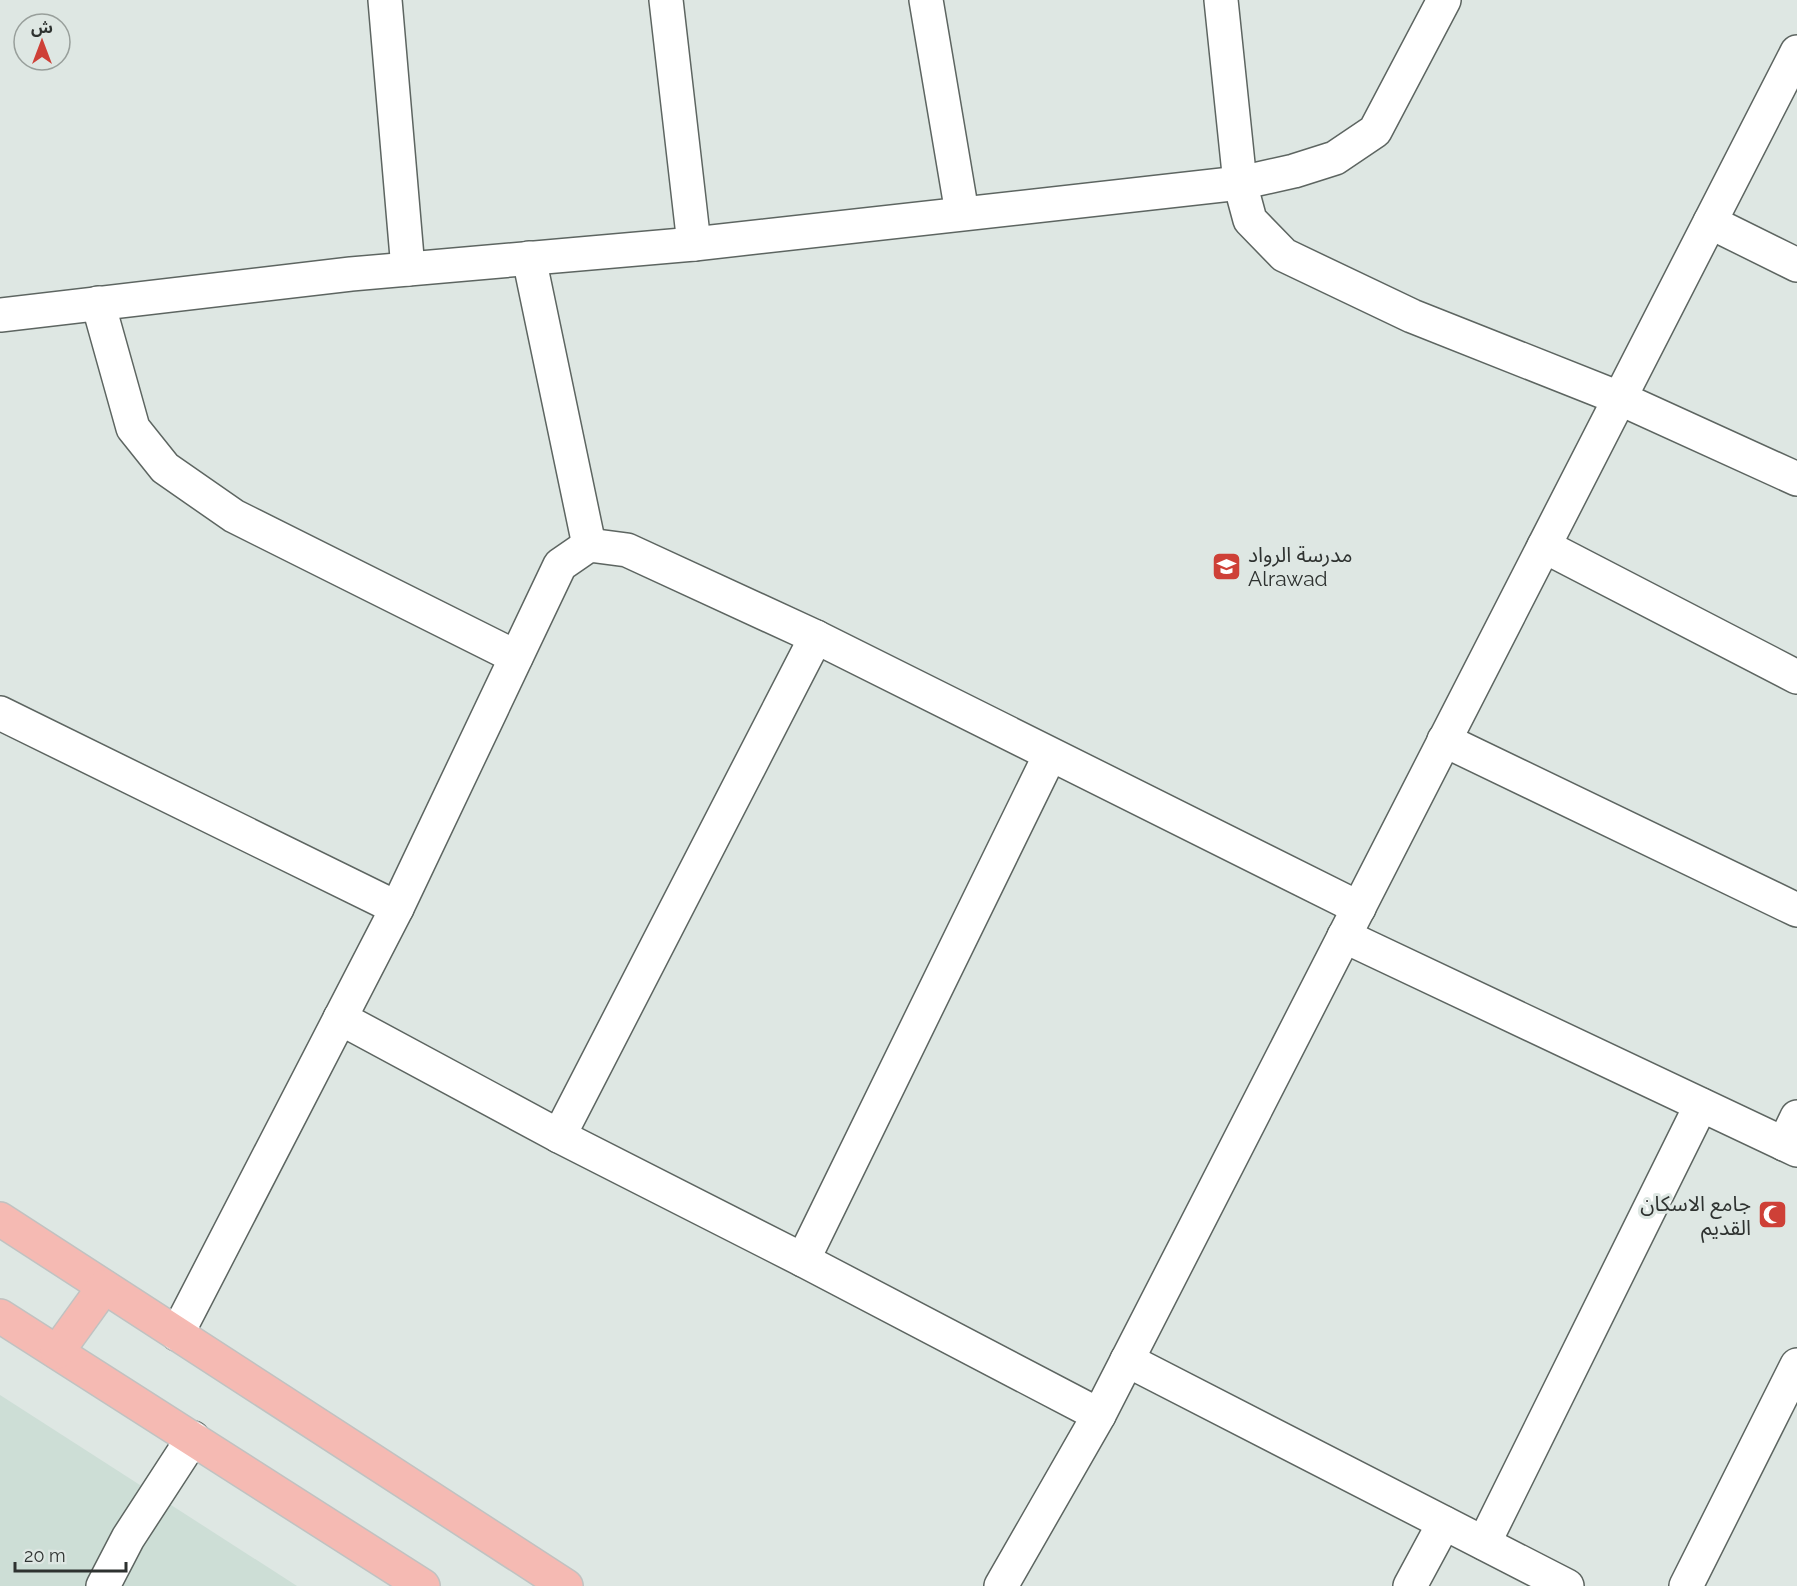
<svg xmlns="http://www.w3.org/2000/svg" width="1797" height="1586" viewBox="0 0 1797 1586" font-family="Raleway,'Noto Sans Arabic',sans-serif">
  <style>
    .built { fill: #cdded6 }
    .lines { fill: none; stroke-linecap: round; stroke-linejoin: round }
    .minor-casing { stroke: #5d6561; stroke-width: 36 }
    .major-casing { stroke: #c0c2c1; stroke-width: 36 }
    .minor { stroke: #fff; stroke-width: 33 }
    .major { stroke: #f5bab3; stroke-width: 33 }
    .labels { text-anchor: middle; dominant-baseline: central; stroke-width: 6; stroke-linejoin: round; paint-order: stroke }
    .poi-label { font-size: 21px; fill: #2e3230; stroke: #dee7e3; text-anchor: start }
  </style>
  <rect width="100%" height="100%" fill="#dee7e3"/>
  <path class="built" d="M0,1395L297,1586H0Z"/>
  <g class="lines">
    <defs>
      <g id="minor">
        <path d="M385,0L408,269"/>
        <path d="M666,0L694,244"/>
        <path d="M926,0L962,213"/>
        <path d="M1221,0L1240,183L1250,220L1284,255L1412,316L1619,398L1797,479"/>
        <path d="M1710,222L1797,265"/>
        <path d="M529,258L589,545"/>
        <path d="M98,303L133,428L165,468L234,516L516,657"/>
        <path d="M0,315L351,274L694,244L1240,183L1294,171L1335,158L1375,131L1444,0"/>
        <path d="M1544,546L1797,677"/>
        <path d="M0,713L397,908"/>
        <path d="M1444,740L1797,910"/>
        <path d="M1344,936L1797,1150"/>
        <path d="M340,1018L559,1136L803,1260L1099,1415"/>
        <path d="M559,1136L816,637"/>
        <path d="M1784,1144L1797,1117"/>
        <path d="M803,1260L1050,755"/>
        <path d="M177,1334L397,908L560,565L589,545L627,550L816,637L1359,908"/>
        <path d="M1127,1360L1567,1586"/>
        <path d="M1484,1543L1701,1105"/>
        <path d="M103,1586L128,1538L193,1438"/>
        <path d="M1001,1586L1099,1415L1797,52"/>
        <path d="M1410,1586L1444,1523"/>
        <path d="M1686,1586L1797,1365"/>
      </g>
      <g id="major">
        <path d="M0,1219L566,1586"/>
        <path d="M0,1316L423,1586"/>
        <path d="M57,1352L104,1287"/>
      </g>
    </defs>
    <use href="#minor" class="minor-casing"/>
    <use href="#major" class="major-casing"/>
    <use href="#minor" class="minor"/>
    <use href="#major" class="major"/>
  </g>
  <defs>
    <symbol id="school-square" viewBox="-11 -11 22 22"><rect x="-9" y="-9" width="18" height="18" rx="4" fill="#ce4037" stroke="#dee7e3"/><path d="M0-5L7-2L0 1L-7-2ZM-4 1L0 2.5L4 1V4Q0 6-4 4Z" fill="#fff"/></symbol>
    <symbol id="mosque-square" viewBox="-11 -11 22 22"><rect x="-9" y="-9" width="18" height="18" rx="4" fill="#ce4037" stroke="#dee7e3"/><path d="M3.5-4.9A6 6 0 1 0 3.5 4.9A5 5 0 1 1 3.5-4.9Z" fill="#fff"/></symbol>
  </defs>
  <g fill-rule="evenodd">
    <use href="#school-square" x="1210" y="550" width="33" height="33"/>
    <use href="#mosque-square" x="1756" y="1198" width="33" height="33"/>
  </g>
  <g class="labels">
    <g class="poi-label">
      <text x="1248" y="554">مدرسة الرواد<tspan x="1248" dy="24">Alrawad</tspan></text>
      <text x="1751" y="1203" text-anchor="end">جامع الاسكان<tspan x="1751" dy="24">القديم</tspan></text>
    </g>
  </g>
  <g transform="translate(42 42)"><circle r="28" fill="#dee7e3" stroke="#989f9b" stroke-width="1.5"/>
  <path d="M0-4.5L10 22L0 15L-10 22Z" fill="#ce4037"/>
  <text y="-9" font-size="16" font-weight="bold" text-anchor="middle" fill="#2e3230">ش</text>
  </g>
  <path d="M15 1562v9h111v-9" fill="none" stroke="#2e3230" stroke-width="3"/>
  <text x="24" y="1562" font-size="18" fill="#2e3230" stroke="#dee7e3" stroke-width="4.5" paint-order="stroke">20 m</text>
</svg>
